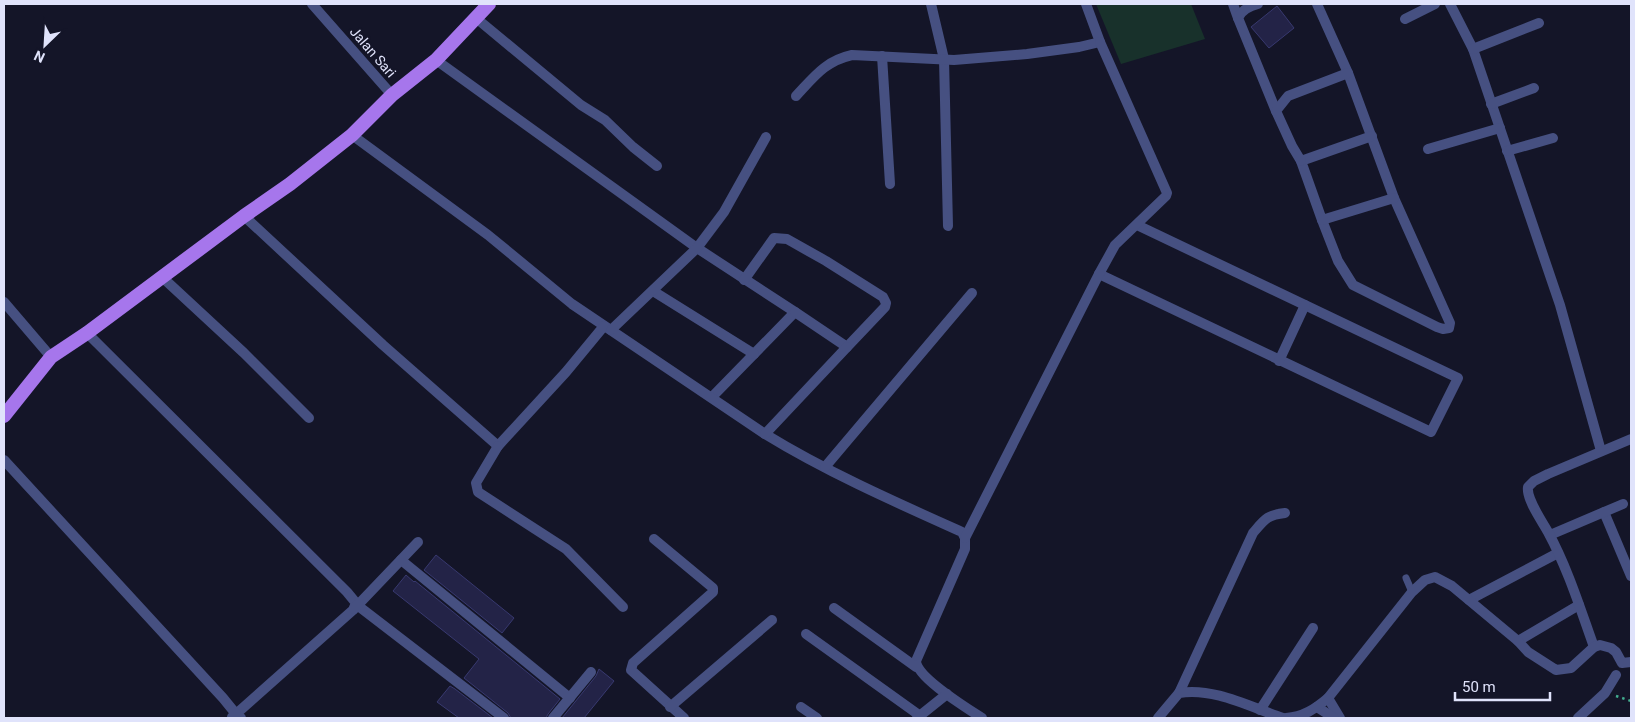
<svg xmlns="http://www.w3.org/2000/svg" width="1635" height="722" viewBox="0 0 1635 722" font-family="Roboto,sans-serif">
  <style>
    .green { fill: #18312b }
    .building { fill: #232347; stroke: #38396f }
    .lines { fill: none; stroke-linecap: round; stroke-linejoin: round }
    .path { stroke: #42ad8f; stroke-width: 2.5; stroke-dasharray: 2.5 4; stroke-linecap: butt }
    .service { stroke: #465081; stroke-width: 7 }
    .minor { stroke: #465081; stroke-width: 10 }
    .primary { stroke: #a676ec; stroke-width: 14 }
    .labels { text-anchor: middle; dominant-baseline: central; stroke-width: 4.5; stroke-linejoin: round; paint-order: stroke }
    .street-label { font-size: 14px; fill: #e0e3fb; stroke: #141528 }
  </style>
  <rect width="100%" height="100%" fill="#141528"/>
  <path class="green" d="M1096,4H1191L1205,39L1121,64Z"/>
  <g class="building">
    <path d="M1277,6L1294,28L1269,48L1251,27Z"/>
    <path d="M436,555L514,618L502,633L424,570Z"/>
    <path d="M406,575L414,582L415,581L560,699L548,714L546,718H511L508,713L464,678L479,659L393,591Z"/>
    <path d="M599,669L614,681L584,718H562L596,676Z"/>
    <path d="M450,686L455,689L493,718H459L437,702Z"/>
  </g>
  <g class="lines">
    <path class="path" d="M1616,696L1631,701"/>
    <path class="service" d="M1406,578L1412,592"/>
    <g class="minor">
      <path d="M312,4L392,95"/>
      <path d="M931,4L944,59L948,226"/>
      <path d="M1233,4L1238,18"/>
      <path d="M1258,4C1250,6 1242,9 1238,18L1276,111"/>
      <path d="M1317,4L1348,73L1394,198L1450,323L1449,328L1443,329L1437,327L1353,285L1338,261L1322,220"/>
      <path d="M1450,4L1473,49L1560,305L1601,451"/>
      <path d="M476,18L581,105L605,120L633,147L657,166"/>
      <path d="M1405,19L1435,4"/>
      <path d="M1473,49L1539,23"/>
      <path d="M882,56L890,184"/>
      <path d="M436,60L697,248L795,312L712,397"/>
      <path d="M796,96C814,77 825,61 852,55L954,60L1027,54L1079,47L1100,42L1086,4"/>
      <path d="M1491,104L1534,88"/>
      <path d="M352,135L488,235L572,304L765,434C827,472 895,502 962,532L965,538V549L916,661C917,678 967,708 982,718"/>
      <path d="M1372,136L1301,161L1322,220L1394,198"/>
      <path d="M1428,149L1500,128"/>
      <path d="M1507,151L1553,138"/>
      <path d="M1301,161L1292,146L1276,111L1288,96L1348,73"/>
      <path d="M244,216L383,345L498,446L566,372L604,326"/>
      <path d="M1099,274L1431,432L1458,378L1137,225"/>
      <path d="M162,277L244,353L309,418"/>
      <path d="M744,280L774,238L787,239L826,261L883,297L886,303L885,307L847,347L795,312"/>
      <path d="M653,291L754,354"/>
      <path d="M4,302L51,357"/>
      <path d="M611,330L697,248L724,212L766,137"/>
      <path d="M87,333L347,592L356,603L353,610L236,714L241,718"/>
      <path d="M1279,361L1305,305"/>
      <path d="M765,434L847,347"/>
      <path d="M498,446L476,483L478,492L566,549L623,607"/>
      <path d="M4,460L223,698L236,714L232,717"/>
      <path d="M825,467L972,293"/>
      <path d="M1604,512L1631,576"/>
      <path d="M1550,535L1623,504"/>
      <path d="M965,538L1099,274L1115,245L1166,196L1167,193L1100,42"/>
      <path d="M654,539L713,588V592L633,663L631,670L684,718"/>
      <path d="M401,560L570,698"/>
      <path d="M1469,600L1558,553"/>
      <path d="M357,605L504,718"/>
      <path d="M834,608L916,667"/>
      <path d="M354,609L418,542"/>
      <path d="M806,634L919,715"/>
      <path d="M1518,641L1579,605"/>
      <path d="M1594,647C1580,608 1568,569 1548,532C1542,521 1526,499 1528,487L1534,481L1548,474L1631,439"/>
      <path d="M1179,693L1253,533C1265,519 1267,515 1285,513"/>
      <path d="M1328,698L1340,718"/>
      <path d="M670,707L772,620"/>
      <path d="M801,707L817,718"/>
      <path d="M1317,707L1334,718"/>
      <path d="M1260,710L1313,628"/>
      <path d="M553,718L591,672"/>
      <path d="M917,718L947,694"/>
      <path d="M1158,718L1179,693C1214,687 1250,707 1283,718"/>
      <path d="M1286,718C1303,717 1315,709 1328,698L1412,592L1425,580L1435,577L1452,586L1518,641L1528,652L1556,670L1571,668L1594,647L1600,645L1611,648L1616,652L1622,663L1631,662"/>
      <path d="M1578,718L1605,693L1616,675"/>
    </g>
    <path class="primary" d="M4,416L51,357L87,333L244,216L290,184L352,135L392,95L436,60L489,4"/>
  </g>
  <g class="labels">
    <g class="street-label">
      <text transform="translate(373 52) rotate(49)">Jalan Sari</text>
    </g>
  </g>
  <rect width="1635" height="722" fill="none" stroke="#e0e3fb" stroke-width="10"/>
  <g transform="translate(45 45) rotate(205)" stroke="#141528" stroke-width="4" paint-order="stroke">
  <path d="M0-4L9 19L0 12L-9 19Z" fill="#e0e3fb"/>
  <text y="-8" font-size="14" font-weight="bold" text-anchor="middle" fill="#e0e3fb">N</text>
  </g>
  <path d="M1455 692v8h95v-8" fill="none" stroke="#e0e3fb" stroke-width="2.5"/>
  <text x="1462" y="692" font-size="15" fill="#e0e3fb" stroke="#141528" stroke-width="4" paint-order="stroke">50 m</text>
</svg>
